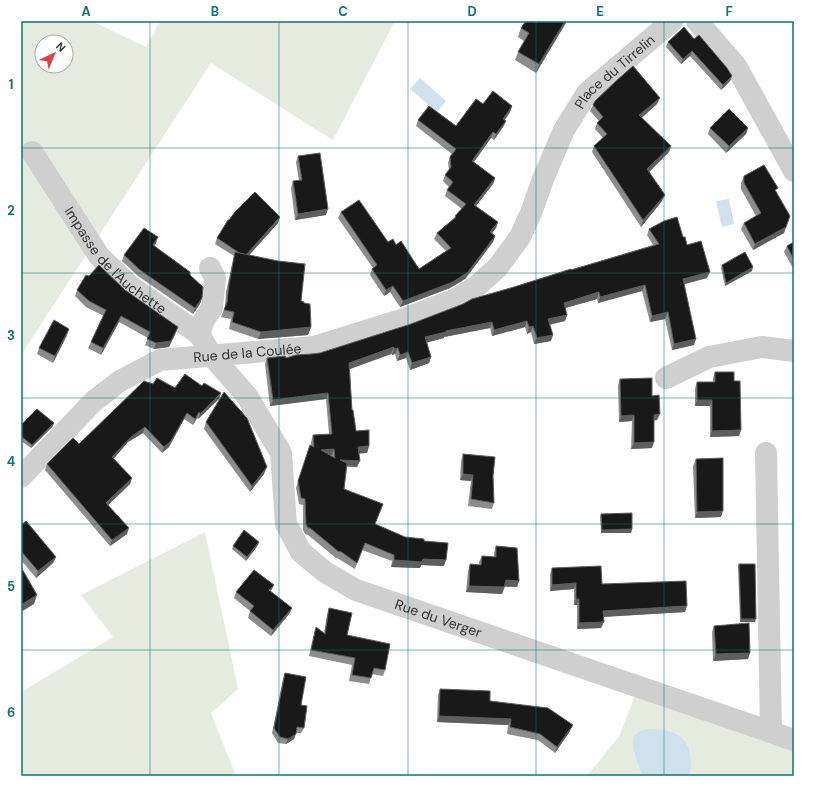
<svg xmlns="http://www.w3.org/2000/svg" width="815" height="797" viewBox="0 0 815 797" font-family="'DM Sans',sans-serif">
  <style>
    .green { fill: #e5ebdf; fill-rule: evenodd }
    .water { fill: #cfe1ed }
    .lines { fill: none; stroke-linecap: round; stroke-linejoin: round }
    .minor { stroke: #cfcfcf; stroke-width: 22 }
    .wall { fill: #8c8c8c }
    .shaded-wall { fill: #5e5e5e }
    .building { fill: #191919; stroke: #5e5e5e; fill-rule: evenodd }
    .grid { fill: none; stroke: #0f766e; stroke-width: 1; stroke-opacity: 0.55 }
    .labels { text-anchor: middle; dominant-baseline: central; stroke-width: 4; stroke-linejoin: round; paint-order: stroke }
    .street-label { font-size: 14px; fill: #323232; stroke: #fff }
    .neatline { fill: none; stroke: #0f766e; stroke-width: 1.5 }
    .grid-label { font-size: 13px; text-anchor: middle; font-weight: bold; fill: #0f766e }
  </style>
  <rect width="100%" height="100%" fill="#fff"/>
  <g class="green">
    <path d="M21,21H92L146,47L160,21H395L333,140L211,63L21,355ZM42,42H66V66H42Z"/>
    <path d="M205,532L238,689L211,713L236,776H21V692L113,637L81,595Z"/>
    <path d="M635,695L794,750V776H690C695,743 683,728 649,729L634,752L642,776H587L620,735Z"/>
  </g>
  <g class="water">
    <path d="M420,78L446,101L437,112L410,89Z"/>
    <path d="M729,199L734,224L722,227L716,201Z"/>
    <path d="M649,729C683,728 695,743 690,776H642C639,766 627,741 637,733C640,730 645,730 649,729Z"/>
  </g>
  <g class="lines">
    <g class="minor">
      <path d="M697,21L736,66L794,171"/>
      <path id="s1" d="M32,152L99,256L130,286L199,334L212,356L247,396L281,453L286,524L301,552L325,572L356,590L794,740"/>
      <path d="M199,334L204,320L212,308L215,278L210,268"/>
      <path d="M666,378L709,357L762,347L794,351"/>
      <path d="M766,453L771,732"/>
      <path id="s2" d="M21,477L94,401L120,381L160,360L314,347L404,319L456,299L477,286L498,267L520,237L531,213L543,179L564,130L587,93L672,21"/>
    </g>
  </g>
  <g class="wall">
    <path d="M526,21H567L536,73L515,60L518,52L524,41L518,37L521,28Z"/>
    <path d="M694,39L732,76L730,81L721,90L690,56L681,64L666,47L668,42Z"/>
    <path d="M483,104L512,106L510,112L505,120L506,121L503,127L494,140L491,138L474,162L495,178L493,184L476,206L498,222L496,228L492,233L495,236L493,242L465,279L450,288L400,307L390,292L384,296L370,275L372,269L373,268L338,218L341,212L388,242L396,245L419,269L446,251L434,239L437,233L454,219L455,216L462,209L445,196L447,190L449,187L443,181L445,175L449,170L448,163L450,157L452,154L416,126L418,120L456,126Z"/>
    <path d="M657,104L641,118L671,146L669,152L649,172L662,201L641,227L592,152L594,146L603,138L595,129L597,123L599,121L590,111L593,105Z"/>
    <path d="M710,128H748L746,134L726,153L708,134Z"/>
    <path d="M298,156L326,215L295,220L291,188L293,181H299L296,162Z"/>
    <path d="M744,176L776,192L786,227L784,233L753,250L741,229L744,223L756,216L741,189V183Z"/>
    <path d="M278,223L249,255L301,301L304,303L311,327L308,335L258,339L229,329L231,319L221,317L225,307L226,292L233,260L234,256L215,244L217,238Z"/>
    <path d="M649,229L683,237L687,245L707,278L684,284L694,345L672,350L665,319L650,322L642,291L598,303L597,299L565,308L567,315L565,321L550,325L551,341L534,344L531,332L527,334L525,327L492,336L490,328L444,337V338L427,342L431,357L429,363L410,370L406,358L397,361L395,354L392,355L391,354L350,369L352,410L356,431L369,446L367,453H359L357,467L347,466L344,489L375,524L405,537L424,541L444,566L421,565L420,568L391,567L392,561L362,550L355,569L337,558L338,557L336,558L308,535L305,534L303,530V505L299,504L296,488L310,445L311,446V442L313,435L329,434L326,399L270,406L265,364L267,358H286L320,353L411,324L514,287L653,245L647,235Z"/>
    <path d="M794,242V270L784,252L787,246Z"/>
    <path d="M156,243L154,246L190,275L202,298L200,304L193,314L138,276L122,261L124,255Z"/>
    <path d="M722,265L752,271L725,286L721,268Z"/>
    <path d="M77,290H125L176,333L169,347L154,349L145,345L148,338L119,322L101,355L88,348L104,316L86,307L75,296Z"/>
    <path d="M67,335L53,363L37,354L39,348Z"/>
    <path d="M715,372L734,381L741,430L739,436L710,437V406H695V388L697,382H713V378Z"/>
    <path d="M620,379L657,420H654L652,448L631,449L632,421L619,422L618,385Z"/>
    <path d="M153,384L175,388L202,386L221,393L219,399L198,419L197,418L193,425L184,419L169,447L162,453L143,433L128,442L113,459L132,478L130,484L108,505L127,534L110,546L45,470L47,464L79,444Z"/>
    <path d="M206,422L264,474L250,492L204,429Z"/>
    <path d="M21,425L53,426L31,448L21,441Z"/>
    <path d="M463,454L493,476L494,503L492,509L468,506L471,481L460,480L461,461Z"/>
    <path d="M696,459L721,517L695,518L693,466Z"/>
    <path d="M601,514L632,529L631,533H601L600,517Z"/>
    <path d="M21,525L56,557L53,563L36,578L21,560Z"/>
    <path d="M258,545L246,561L232,549L233,546Z"/>
    <path d="M496,546L519,581L517,587H505L502,594L466,592L468,571L470,564L479,565V562L482,556L494,557V553Z"/>
    <path d="M739,564L755,622H740L738,567Z"/>
    <path d="M552,568L602,584L685,612L603,617L601,628L577,629V605H574V589L550,591V574Z"/>
    <path d="M236,592H271L292,608L289,614L271,636L248,618L250,611L234,598Z"/>
    <path d="M329,608L347,635L385,670L383,676L372,674L369,684L349,681L352,665L309,656L314,634L316,627L324,633L327,615Z"/>
    <path d="M714,626L748,659L713,661L712,632Z"/>
    <path d="M285,673L301,705L304,728L301,733H296L294,739L286,744L278,743L272,733L283,679Z"/>
    <path d="M440,689L490,701L570,731L555,753L538,740L507,734L508,725L437,722L438,695Z"/>
  </g>
  <g class="shaded-wall">
    <path d="M565,21H567L536,73L539,64Z"/>
    <path d="M692,51L690,56L681,64L683,59Z"/>
    <path d="M732,76L730,81L721,90L723,85Z"/>
    <path d="M660,98L657,104L637,122L639,115Z"/>
    <path d="M512,106L510,112L501,125L503,119Z"/>
    <path d="M506,121L503,127L494,140L496,134Z"/>
    <path d="M748,128L746,134L726,153L729,146Z"/>
    <path d="M493,132L491,138L470,167L472,161Z"/>
    <path d="M671,146L669,152L645,176L647,169Z"/>
    <path d="M495,178L493,184L472,211L474,205Z"/>
    <path d="M665,195L662,201L641,227L643,220Z"/>
    <path d="M328,209L326,215L295,220L298,214Z"/>
    <path d="M280,217L278,223L243,262L245,256Z"/>
    <path d="M498,222L496,228L488,238L490,232Z"/>
    <path d="M786,227L784,233L753,250L755,244Z"/>
    <path d="M495,236L493,242L465,279L450,288L400,307L403,301Z"/>
    <path d="M158,237L156,243L151,251L153,245Z"/>
    <path d="M753,267L752,271L725,286L726,283Z"/>
    <path d="M710,272L707,278L681,285L683,279Z"/>
    <path d="M645,285L642,291L598,303L600,297Z"/>
    <path d="M393,286L390,292L384,296L386,290Z"/>
    <path d="M599,292L597,299L562,309L564,303Z"/>
    <path d="M202,298L200,304L193,314L195,308Z"/>
    <path d="M668,312L665,319L650,322L652,316Z"/>
    <path d="M567,315L565,321L546,325L548,319Z"/>
    <path d="M121,316L119,322L101,355L103,348Z"/>
    <path d="M527,321L525,327L492,336L494,330Z"/>
    <path d="M492,322L490,328L444,337V338L422,344L425,337L446,331Z"/>
    <path d="M533,326L531,332L527,334L529,327Z"/>
    <path d="M178,327L169,347L154,349L156,343Z"/>
    <path d="M311,327L308,335L258,339L261,332Z"/>
    <path d="M69,329L67,335L53,363L55,356Z"/>
    <path d="M553,335L551,341L534,344L537,338Z"/>
    <path d="M696,339L694,345L672,350L674,344Z"/>
    <path d="M394,347L391,354L347,370L349,363Z"/>
    <path d="M398,348L395,354L392,355L394,349Z"/>
    <path d="M408,352L406,358L397,361L400,355Z"/>
    <path d="M431,357L429,363L410,370L412,363Z"/>
    <path d="M221,393L219,399L198,419L200,414Z"/>
    <path d="M328,393L326,399L270,406L273,400Z"/>
    <path d="M697,400H712L710,406H695Z"/>
    <path d="M199,412L197,418L193,425L195,419Z"/>
    <path d="M187,413L184,419L169,447L162,453L164,447Z"/>
    <path d="M660,414L657,420L651,421L654,415Z"/>
    <path d="M634,415L632,421L619,422L621,416Z"/>
    <path d="M54,423L53,426L31,448L32,445Z"/>
    <path d="M145,427L143,433L128,442L110,463L112,457L131,437Z"/>
    <path d="M741,430L739,436L710,437L712,431Z"/>
    <path d="M654,442L652,448L631,449L634,443Z"/>
    <path d="M369,446L367,453L356,454L358,447Z"/>
    <path d="M334,449L332,455L318,456L321,450Z"/>
    <path d="M340,460L360,461L357,467L338,466Z"/>
    <path d="M267,467L264,474L250,492L252,486Z"/>
    <path d="M463,474L473,475L471,481L460,480Z"/>
    <path d="M132,478L130,484L104,509L106,503Z"/>
    <path d="M723,511L721,517L695,518L697,512Z"/>
    <path d="M129,528L127,534L110,546L112,540Z"/>
    <path d="M632,529L631,533H601L602,530Z"/>
    <path d="M259,542L258,545L246,561L247,557Z"/>
    <path d="M56,557L53,563L36,578L38,571Z"/>
    <path d="M423,559L446,560L444,566L421,565L420,568L391,567L394,560Z"/>
    <path d="M506,580L519,581L517,587L504,586Z"/>
    <path d="M576,583L574,589L550,591L552,585Z"/>
    <path d="M274,585L271,591L269,590Z"/>
    <path d="M469,586L504,587L502,594L466,592Z"/>
    <path d="M37,595L34,604L21,612V605Z"/>
    <path d="M576,599H579L577,605H574Z"/>
    <path d="M687,606L685,612L601,617L603,611Z"/>
    <path d="M292,608L289,614L271,636L273,630Z"/>
    <path d="M741,619H756L755,622H740Z"/>
    <path d="M604,622L601,628L577,629L579,623Z"/>
    <path d="M750,653L748,659L713,661L716,654Z"/>
    <path d="M439,716L511,719L508,725L437,722Z"/>
    <path d="M573,725L570,731L555,753L557,747Z"/>
    <path d="M296,734L294,739L286,744L288,739Z"/>
  </g>
  <g class="building">
    <path d="M526,21H565L539,64L518,52L529,33L521,28Z"/>
    <path d="M684,27L694,39L699,35L727,68L732,76L723,85L692,51L683,59L668,42Z"/>
    <path d="M633,66L660,98L639,115L671,146L647,169L665,195L643,220L594,146L607,134L597,123L603,117L593,105L595,101L616,81Z"/>
    <path d="M493,91L512,106L503,119L506,121L496,134L493,132L472,161L495,178L474,205L498,222L490,232L495,236L468,272L453,282L403,301L393,286L386,290L372,269L377,265L341,212L359,200L388,242L393,239L396,245L401,241L419,269L451,248L437,233L456,217L455,216L466,204L447,190L453,182L445,175L451,167L450,157L456,149L418,120L429,106L456,126L476,99L483,104Z"/>
    <path d="M729,109L748,128L729,146L710,128Z"/>
    <path d="M320,153L328,209L298,214L293,181L302,180L298,156Z"/>
    <path d="M764,165L778,188L775,190L790,216L786,227L755,244L744,223L761,213L744,183V176Z"/>
    <path d="M255,192L280,217L246,255L241,254L217,238L228,220H229L235,212Z"/>
    <path d="M677,217L683,237H685L687,245L701,241L710,272L683,279L696,339L674,344L668,312L652,316L645,285L600,297L599,292L564,303L567,315L548,319L553,335L537,338L533,326L529,327L527,321L494,330L492,322L446,331V332L425,337L431,357L412,363L408,352L400,355L398,348L394,349V347L349,363L352,410H353L356,431L369,430V446L358,447L360,461L340,460L347,463L344,489L383,504L375,524L405,537L424,539V541L448,543L446,560L423,559L422,562L394,560V555L365,543L357,563L340,551L339,552L310,528H308L306,524L305,499L301,498L298,481L310,445L314,447L313,435L332,434L328,393L273,400L267,358L285,356L286,358L296,355L311,354L320,353L411,324L463,304L472,299L514,287L571,269V270L659,244L649,229L664,221ZM334,449L335,458L321,450Z"/>
    <path d="M144,228L158,237L153,245L190,272V275L203,287L202,298L195,308L140,270L124,255Z"/>
    <path d="M794,242V260L787,246Z"/>
    <path d="M235,252L278,261L305,264L301,301L304,302V303L310,304L311,327L261,332L232,322L234,312L224,310L227,302L229,284Z"/>
    <path d="M745,252L753,267L726,283L722,265Z"/>
    <path d="M99,265L125,290L178,327L171,341L156,343L147,339L150,332L121,316L103,348L91,342L106,310L89,301L77,290L86,275L89,276Z"/>
    <path d="M54,320L69,329L55,356L39,348Z"/>
    <path d="M715,372H734V381H740L741,430L712,431V400H697V382H715Z"/>
    <path d="M185,374L202,386L204,383L221,393L200,414L199,412L195,419L187,413L171,441L164,447L145,427L131,437L112,457L132,478L106,503L129,528L112,540L47,464L73,438L79,444L144,381L153,384L157,378L175,388Z"/>
    <path d="M652,378V396L659,395L660,414L654,415V442L634,443V415L621,416L620,379Z"/>
    <path d="M224,392L247,418L267,467L252,486L206,422Z"/>
    <path d="M37,409L54,423L32,445L21,436V425Z"/>
    <path d="M463,454L495,457L493,476L494,503L471,499L473,475L463,474Z"/>
    <path d="M723,458V511L697,512L696,459Z"/>
    <path d="M632,513V529L602,530L601,514Z"/>
    <path d="M26,521L56,557L38,571L21,551V525Z"/>
    <path d="M244,530L259,542L247,557L233,546Z"/>
    <path d="M496,546L517,548L519,581L506,580L504,587L469,586L470,564L481,565L482,556L496,557Z"/>
    <path d="M739,564H755L756,619H741Z"/>
    <path d="M601,566L602,584L686,581L687,606L603,611L604,622L579,623V599H576V583L552,585V568Z"/>
    <path d="M21,567L37,595L21,605Z"/>
    <path d="M254,570L274,585L269,590L292,608L273,630L250,611L254,606L236,592Z"/>
    <path d="M329,608L352,613L347,635L390,644L385,670L374,668L371,678L352,675L355,658L311,650L316,627L325,634Z"/>
    <path d="M749,623L750,653L716,654L714,626Z"/>
    <path d="M285,673L306,677L301,705L307,706L304,728L297,727L296,734L288,739L280,737L274,728Z"/>
    <path d="M440,689L490,691V701L548,708L573,725L557,747L540,734L510,727L511,719L439,716Z"/>
  </g>
  <path class="grid" d="M150,21V776M279,21V776M408,21V776M536,21V776M664,21V776M21,148H794M21,273H794M21,398H794M21,524H794M21,650H794"/>
  <g class="labels">
    <g class="street-label">
      <text stroke="none"><textPath href="#s2" startOffset="772">Place du Tirrelin</textPath></text>
      <text stroke="none"><textPath href="#s1" startOffset="138">Impasse de l'Auchette</textPath></text>
      <text stroke="none"><textPath href="#s2" startOffset="271">Rue de la Coulée</textPath></text>
      <text stroke="none"><textPath href="#s1" startOffset="653">Rue du Verger</textPath></text>
    </g>
  </g>
  <rect width="815" height="797" fill="none" stroke="#ffffff" stroke-width="44"/>
  <g transform="translate(54 54) rotate(44)"><circle r="19" fill="#ffffff" stroke="#adadad"/>
  <path d="M0-3L7 15L0 10L-7 15Z" fill="#e23c49"/>
  <text y="-6" font-size="11" font-weight="bold" text-anchor="middle" fill="#323232">N</text>
  </g>
  <rect x="22" y="22" width="771" height="753" class="neatline"/>
  <g class="grid-label">
    <text x="86" y="16">A</text>
    <text x="215" y="16">B</text>
    <text x="343" y="16">C</text>
    <text x="472" y="16">D</text>
    <text x="600" y="16">E</text>
    <text x="729" y="16">F</text>
    <text x="11" y="89">1</text>
    <text x="11" y="215">2</text>
    <text x="11" y="340">3</text>
    <text x="11" y="466">4</text>
    <text x="11" y="591">5</text>
    <text x="11" y="717">6</text>
  </g>
</svg>
